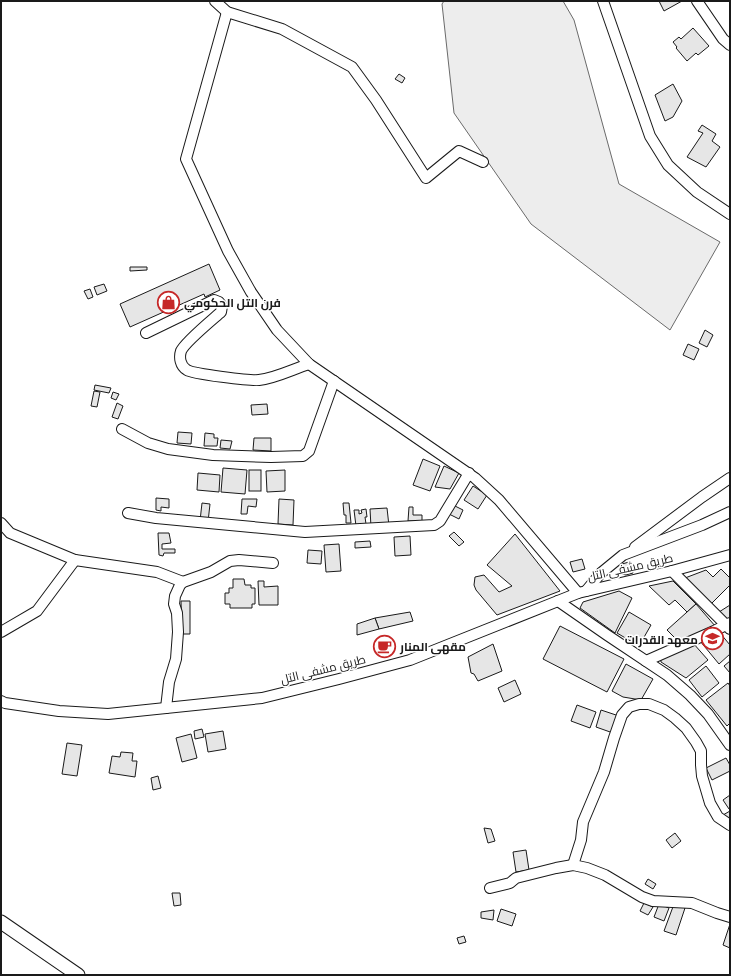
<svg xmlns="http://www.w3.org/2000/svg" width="731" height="976" viewBox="0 0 731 976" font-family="'Titillium Web',Cairo,sans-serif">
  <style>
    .built { fill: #ededed; stroke: #6a6a6a }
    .building { fill: #e6e6e6; stroke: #1a1a1a }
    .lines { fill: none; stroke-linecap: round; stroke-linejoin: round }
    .minor-casing { stroke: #1a1a1a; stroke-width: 12 }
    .major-casing { stroke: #1a1a1a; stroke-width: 15 }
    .minor { stroke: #fff; stroke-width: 10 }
    .major { stroke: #fff; stroke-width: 13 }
    .labels { text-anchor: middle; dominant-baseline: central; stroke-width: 3; stroke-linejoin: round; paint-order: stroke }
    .poi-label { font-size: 12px; font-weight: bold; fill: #1a1a1a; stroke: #fff; text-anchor: start }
    .street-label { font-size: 12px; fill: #1a1a1a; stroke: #fff }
  </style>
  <rect width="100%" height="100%" fill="#fff"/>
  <path class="built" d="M444,1H563L574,20L619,184L720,242L670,330L531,224L454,113L442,4Z"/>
  <g class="building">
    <path d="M659,1H682L664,11Z"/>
    <path d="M693,28L709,46L698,55L696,53L687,61L676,48L677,47L673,42L679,37L681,39Z"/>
    <path d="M399,74L405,78L402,83L395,79Z"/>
    <path d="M673,84L682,101L673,117L665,121L655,95Z"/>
    <path d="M702,125L716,134L712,141L720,147L706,167L687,157L703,133L698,131Z"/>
    <path d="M209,264L220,290L205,297L204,294L130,327L120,304Z"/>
    <path d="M130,267H147V270L130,271Z"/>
    <path d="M104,284L107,291L97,295L94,287Z"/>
    <path d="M90,289L93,297L88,299L84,291Z"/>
    <path d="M705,330L713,335L707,347L699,343Z"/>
    <path d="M688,344L699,349L694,360L683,355Z"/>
    <path d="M95,385L111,388L109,393L94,390Z"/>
    <path d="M94,391L100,392L97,407L91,406Z"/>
    <path d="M113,392L119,394L116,400L111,398Z"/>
    <path d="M117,403L123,406L118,419L112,417Z"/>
    <path d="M267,404L268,414L252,415L251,405Z"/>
    <path d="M178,432L192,433L191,444L177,443Z"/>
    <path d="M205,433L214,434V438H218L217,446H204Z"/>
    <path d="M254,438H271V451L253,450Z"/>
    <path d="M221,440L232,441L230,449L220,448Z"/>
    <path d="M423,459L440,466L430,491L413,485Z"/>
    <path d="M444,466L459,473L450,489L435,487Z"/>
    <path d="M223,468L247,470L245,494L221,492Z"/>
    <rect x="249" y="470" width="12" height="21"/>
    <path d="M285,470V491L267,492L266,471Z"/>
    <path d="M198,473L220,475L219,492L197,490Z"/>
    <path d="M473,486L487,495L478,509L464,500Z"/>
    <path d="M156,498L169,499V508L161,507V511L156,510Z"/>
    <path d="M242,499H257L256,507L248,506L247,514H241Z"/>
    <path d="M279,499L294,500L293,525L278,524Z"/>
    <path d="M202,503L210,504L208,522L200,521Z"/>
    <path d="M343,503H349L351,523H346V515H344Z"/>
    <path d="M453,505L463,510L459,519L449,514Z"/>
    <path d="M409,507H413V515H422V521H408Z"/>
    <path d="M387,508L389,526L371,527L370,509Z"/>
    <path d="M366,509L367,517H365L366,524L356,526L354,510H359V514L362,513L361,510Z"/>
    <path d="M454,532L464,542L459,546L449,536Z"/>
    <path d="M158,533H169L171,543L162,544V549H175V553H164L163,556L159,555Z"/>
    <path d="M515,534L560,591L497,615L476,590L474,585L475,577L484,575L499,592L512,586L487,565Z"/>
    <path d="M410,536L411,555L395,556L394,537Z"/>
    <path d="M370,541L371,547L355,548V542Z"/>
    <path d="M339,544L341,571L326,572L324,545Z"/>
    <path d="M308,550L322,551L321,564L307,563Z"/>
    <path d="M582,559L585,569L573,572L570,562Z"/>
    <path d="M629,562L633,573L626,575L622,574L619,570L622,564Z"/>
    <path d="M721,569L730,578V585L711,604L685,578L706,570L713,577Z"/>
    <path d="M233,579H244L245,585H251V588H255V604H252V608H230V604H225V593H229V588H233Z"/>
    <path d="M258,581H264V587L278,586V605H259Z"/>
    <path d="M673,581L696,604L687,612L675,600L669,605L649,586Z"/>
    <path d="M619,591L632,598L615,633L580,608L583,602Z"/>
    <path d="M181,601H190V634H182Z"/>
    <path d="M696,604L716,627L679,642L667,630Z"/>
    <path d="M730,605V619L727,620L719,612Z"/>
    <path d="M410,612L413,621L379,629L375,618Z"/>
    <path d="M629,612L651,625L639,646L617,633Z"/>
    <path d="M375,618L379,629L357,635V624Z"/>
    <path d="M560,626L624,659L607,692L543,659Z"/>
    <path d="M720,633L730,645V654L719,664L700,641Z"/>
    <path d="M693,643L708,660L686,678L661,662L660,655Z"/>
    <path d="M493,644L502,671L478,681L474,674L471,673L468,657Z"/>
    <path d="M730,661V673L724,666Z"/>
    <path d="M626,664L653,679L641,700L623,697L612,691Z"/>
    <path d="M706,666L719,683L702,697L689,680Z"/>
    <path d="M515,680L521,694L504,702L498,688Z"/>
    <path d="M728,683L730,686V723L727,726L706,700Z"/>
    <path d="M577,705L596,712L590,728L571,721Z"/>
    <path d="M601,710L619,716L613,733L596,727Z"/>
    <path d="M202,729L204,737L195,739L194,731Z"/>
    <path d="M223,731L226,749L208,752L205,734Z"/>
    <path d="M191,734L197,758L182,762L176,738Z"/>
    <path d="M67,743L82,745L77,776L62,774Z"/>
    <path d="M121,752L133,753L132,761H137L135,777L109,773L112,756L120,757Z"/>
    <path d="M726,758L730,765V771L712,780L706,768Z"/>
    <path d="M158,776L161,788L153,790L151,778Z"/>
    <path d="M730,795V808L729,809L723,800Z"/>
    <path d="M730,811V820L723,815Z"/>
    <path d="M484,828L491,829L495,841L488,843Z"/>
    <path d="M675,833L681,841L672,848L666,840Z"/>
    <path d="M526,850L529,870L516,872L513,852Z"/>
    <path d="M648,879L656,884L653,889L645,884Z"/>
    <path d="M172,893H180L181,905L174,906Z"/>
    <path d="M644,903L653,907L648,915L640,911Z"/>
    <path d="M659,904L669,908L664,921L654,917Z"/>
    <path d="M674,904L685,908L676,935L664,931Z"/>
    <path d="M501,909L516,914L512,926L497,921Z"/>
    <path d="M494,910L493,920L481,918V912Z"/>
    <path d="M730,924V948L723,945Z"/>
    <path d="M464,936L466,942L459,944L457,938Z"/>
  </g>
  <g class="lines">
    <defs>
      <g id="minor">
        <path d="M215,1L227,12L282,29L352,67L376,100L426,178L459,151L483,162"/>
        <path d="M603,1L650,136L668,165L697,192L730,214"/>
        <path d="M697,1L723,39L730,45"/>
        <path d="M227,12L186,159L228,251L251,292L277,330L309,364L475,478L499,500L578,593"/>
        <path d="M146,333L214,300L219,302L222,306L221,312C212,320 185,342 181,351C179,357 180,366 187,370C193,374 251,381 259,380C276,378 293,369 309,364"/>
        <path d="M122,429L148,443L168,449L213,455L271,457L303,456L309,451L334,381"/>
        <path d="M128,513L156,518L305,532L434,525L440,521L469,473"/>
        <path d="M1,523L10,533L75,560L157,572L183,582"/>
        <path d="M635,547L702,497L730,478"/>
        <path d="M672,571L730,629"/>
        <path d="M586,591L601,573L623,555L702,525L730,512"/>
        <path d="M558,601L607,635L667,675L690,695L708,714L730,745"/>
        <path d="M1,632L37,611L75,560"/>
        <path d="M646,661L714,631L730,623"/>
        <path d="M1,701L5,703L59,711L108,714L262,698L339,679L410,660L578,593L672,571L730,555"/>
        <path d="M166,708L169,682L176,659L178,632L177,613L174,604L175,596L180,585L183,582L211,572L230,561L239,560L273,563"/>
        <path d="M573,865L581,840L583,822L604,772L614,738L622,715L629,707L639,704H649L664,710L675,718L686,728L696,742L701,751V765L702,776L710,803L718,817L730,825"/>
        <path d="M490,888L510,883L516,878L556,868L573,865L587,868L605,875L642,897L653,901L692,903L717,913L730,917"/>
      </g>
      <path id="major" d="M1,922L78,975"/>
    </defs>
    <use href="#minor" class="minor-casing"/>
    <use href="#major" class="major-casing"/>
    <use href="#minor" class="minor"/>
    <use href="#major" class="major"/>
  </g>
  <defs>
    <symbol id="shop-ring" viewBox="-11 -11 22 22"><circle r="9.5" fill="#fff" stroke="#c62828" stroke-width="1.5"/><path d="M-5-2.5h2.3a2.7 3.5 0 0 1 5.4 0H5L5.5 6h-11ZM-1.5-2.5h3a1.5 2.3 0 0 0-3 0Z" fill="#c62828"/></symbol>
    <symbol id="school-ring" viewBox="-11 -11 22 22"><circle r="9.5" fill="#fff" stroke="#c62828" stroke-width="1.5"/><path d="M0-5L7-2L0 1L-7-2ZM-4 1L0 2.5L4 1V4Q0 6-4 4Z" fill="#c62828"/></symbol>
    <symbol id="cafe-ring" viewBox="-11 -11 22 22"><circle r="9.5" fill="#fff" stroke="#c62828" stroke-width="1.5"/><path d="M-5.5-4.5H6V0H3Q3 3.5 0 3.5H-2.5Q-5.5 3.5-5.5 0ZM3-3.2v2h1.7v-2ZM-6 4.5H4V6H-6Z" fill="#c62828"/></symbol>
  </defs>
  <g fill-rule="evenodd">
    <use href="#shop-ring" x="156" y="290" width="25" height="25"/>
    <use href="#school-ring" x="700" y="626" width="25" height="25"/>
    <use href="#cafe-ring" x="372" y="634" width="25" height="25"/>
  </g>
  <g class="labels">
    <g class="poi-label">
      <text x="184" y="302">فرن التل الحكومي</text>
      <text x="698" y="639" text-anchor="end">معهد القدرات</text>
      <text x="400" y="646">مقهى المنار</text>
    </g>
    <g class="street-label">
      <text transform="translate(630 567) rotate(-13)">طريق مشفى التل</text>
      <text transform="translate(323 669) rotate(-14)">طريق مشفى التل</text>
    </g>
  </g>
  <rect width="731" height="976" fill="none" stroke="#1a1a1a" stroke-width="4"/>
</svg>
